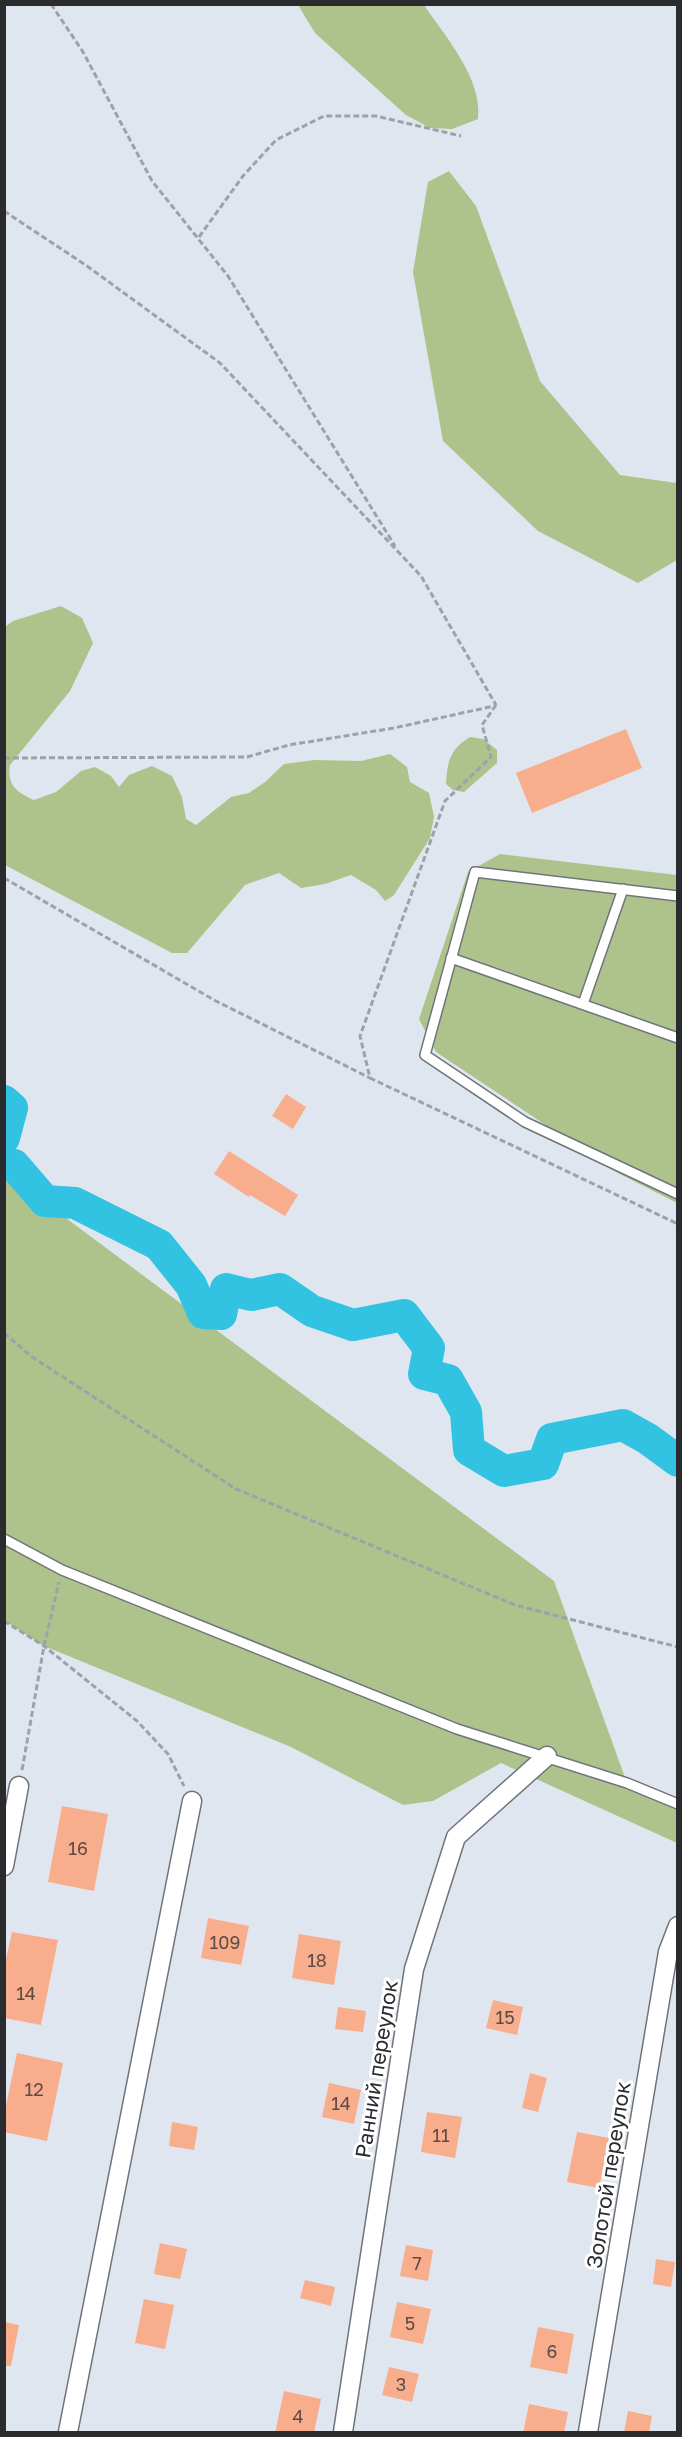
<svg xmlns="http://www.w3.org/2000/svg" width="682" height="2437" viewBox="0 0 682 2437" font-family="'Golos Text',sans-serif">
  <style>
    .green { fill: #adc38b }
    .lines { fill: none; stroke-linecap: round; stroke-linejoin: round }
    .river { stroke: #31c3e1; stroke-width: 32 }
    .building { fill: #f8ad8c }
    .lane-casing { stroke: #6f747c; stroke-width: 12 }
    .street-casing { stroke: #6f747c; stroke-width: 21 }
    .path { stroke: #9da2a8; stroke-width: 3; stroke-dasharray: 6 3; stroke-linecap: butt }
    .lane { stroke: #fff; stroke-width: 9 }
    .street { stroke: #fff; stroke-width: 18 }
    .labels { text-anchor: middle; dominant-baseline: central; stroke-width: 6; stroke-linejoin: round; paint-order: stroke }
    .number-label { font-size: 18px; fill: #5d4c46 }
    .street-label { font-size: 21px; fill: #292b2e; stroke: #fff }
  </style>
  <rect width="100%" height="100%" fill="#e0e6ef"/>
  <g class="green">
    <path d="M298,5H424C445,36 483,79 478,119L452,129L430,128L406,115L315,33Z"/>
    <path d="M449,171L476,206L540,381L620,475L677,483V560L638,583L538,531L443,441L413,272L428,182Z"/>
    <path d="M61,606L82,618L93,643L70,691L10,765C7,785 16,792 34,800L56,792L81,771L95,767L111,776L119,787L129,775L152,766L172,776L182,797L186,819L196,825L231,797L249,793L265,782L284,764L315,760L361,761L390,754L407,767L410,782L429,793L434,817L430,838L394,895L385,901L376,890L351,875L325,884L301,888L279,873L245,885L187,953H172L5,865V627L13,621Z"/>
    <path d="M470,737L483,739L497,750V763L464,792L453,790L446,784C447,762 450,749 470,737Z"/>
    <path d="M500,854L677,875V1203L616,1172L436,1052L419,1019L468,872Z"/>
    <path d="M4,1172L554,1581L627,1783L677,1804V1843L501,1763L433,1801L403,1805L291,1747L44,1646L5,1621Z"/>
  </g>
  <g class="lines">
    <g class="river">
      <path d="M4,1101L12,1108L4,1138"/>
      <path d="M4,1164L14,1165L45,1201L75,1203L159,1245L191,1285L203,1313L221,1314L226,1289L251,1295L280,1289L312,1311L353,1325L404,1315L429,1348L424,1374L448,1380L466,1412L469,1450L504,1471L543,1464L552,1439L623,1425L648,1439L678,1461"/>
    </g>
  </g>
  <g class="building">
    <path d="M626,729L642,768L532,813L516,773Z"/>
    <path d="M286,1094L306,1107L293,1129L272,1116Z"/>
    <path d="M229,1151L298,1195L285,1216L250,1195L249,1197L214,1174Z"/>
    <path d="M62,1806L108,1814L94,1891L48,1882Z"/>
    <path d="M208,1918L249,1926L241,1965L201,1958Z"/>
    <path d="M12,1932L58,1940L41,2025L4,2018V1968Z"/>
    <path d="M299,1934L341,1941L334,1985L292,1978Z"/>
    <path d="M493,2000L523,2007L517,2035L486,2028Z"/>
    <path d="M338,2007L366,2011L363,2032L335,2029Z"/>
    <path d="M17,2053L63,2063L47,2141L4,2132V2115Z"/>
    <path d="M530,2073L547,2078L538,2112L522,2108Z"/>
    <path d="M329,2083L361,2090L354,2124L322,2117Z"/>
    <path d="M427,2112L462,2117L455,2158L421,2152Z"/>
    <path d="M172,2122L198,2127L194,2150L169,2146Z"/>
    <path d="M577,2132L609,2138L599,2188L567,2182Z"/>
    <path d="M160,2243L187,2249L180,2279L154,2274Z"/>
    <path d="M406,2245L433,2250L428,2281L400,2276Z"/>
    <path d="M656,2259L675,2262L671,2287L653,2284Z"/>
    <path d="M305,2280L335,2287L331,2306L300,2298Z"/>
    <path d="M144,2299L174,2305L165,2349L135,2343Z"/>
    <path d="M397,2302L431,2309L423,2344L390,2337Z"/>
    <path d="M4,2322L19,2325L11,2366H4Z"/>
    <path d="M538,2327L574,2334L567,2374L530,2367Z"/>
    <path d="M389,2367L419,2374L412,2402L382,2395Z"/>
    <path d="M284,2391L321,2399L314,2433H275Z"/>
    <path d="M529,2404L568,2412L564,2433H523Z"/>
    <path d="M628,2411L652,2416L649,2433H624Z"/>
  </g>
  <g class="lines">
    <defs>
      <g id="lane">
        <path d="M678,896L475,872L425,1055L525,1122L678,1194"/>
        <path d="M451,958L678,1038"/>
        <path d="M583,1004L623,889"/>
        <path d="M4,1539L62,1570L457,1729L627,1783L678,1804"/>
      </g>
      <g id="street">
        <path d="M4,1866L19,1786"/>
        <path d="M68,2432L192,1801"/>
        <path d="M343,2432L414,1969L456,1837L547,1756"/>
        <path d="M588,2432L668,1952L678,1926"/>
      </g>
    </defs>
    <use href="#lane" class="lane-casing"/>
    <use href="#street" class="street-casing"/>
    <g class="path">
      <path d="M51,4L83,52L152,181L228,276L395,546"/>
      <path d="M4,211L87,266L220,363L421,576L496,705"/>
      <path d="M199,237L243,176L276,140L324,116H376L461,136"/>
      <path d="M496,705L482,725L491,757L445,801L360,1036L370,1078L678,1224"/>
      <path d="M4,758L247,757L289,745L394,728L494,706"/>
      <path d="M4,878L214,1000L370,1078"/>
      <path d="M4,1333L32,1357L236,1489L515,1605L678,1647"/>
      <path d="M4,1621L44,1646L137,1721L168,1754L184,1786"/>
      <path d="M22,1770L44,1646L59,1582"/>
    </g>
    <use href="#lane" class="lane"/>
    <use href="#street" class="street"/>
  </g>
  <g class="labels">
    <g class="number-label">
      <text x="78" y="1848">16</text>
      <text x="225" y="1942">109</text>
      <text x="317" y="1960">18</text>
      <text x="26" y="1993">14</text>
      <text x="505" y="2017">15</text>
      <text x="34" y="2089">12</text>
      <text x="341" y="2103">14</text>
      <text x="441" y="2135">11</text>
      <text x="417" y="2263">7</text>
      <text x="410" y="2323">5</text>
      <text x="552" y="2351">6</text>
      <text x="401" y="2384">3</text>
      <text x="298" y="2416">4</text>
    </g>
    <g class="street-label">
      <text transform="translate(376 2069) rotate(-81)">Ранний переулок</text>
      <text transform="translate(608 2175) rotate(-81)">Золотой переулок</text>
    </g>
  </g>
  <rect width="682" height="2437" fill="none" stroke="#292b2e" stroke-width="12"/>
</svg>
